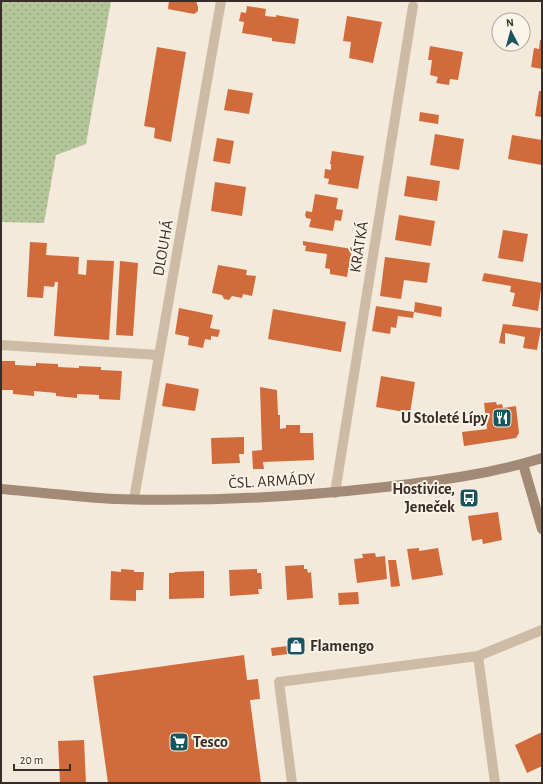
<svg xmlns="http://www.w3.org/2000/svg" width="543" height="784" viewBox="0 0 543 784" font-family="'Alegreya Sans',sans-serif">
  <style>
    .grass { fill: url(#grass-dots) }
    .building { fill: #d26b3b }
    .lines { fill: none; stroke-linecap: round; stroke-linejoin: round }
    .lane { stroke: #cebba5; stroke-width: 10 }
    .street { stroke: #cebba5; stroke-width: 10 }
    .secondary { stroke: #a28a76; stroke-width: 10 }
    .labels { text-anchor: middle; dominant-baseline: central; stroke-width: 4; stroke-linejoin: round; paint-order: stroke }
    .street-label { font-size: 16px; fill: #392e27; stroke: #fbf4e8 }
    .poi-label { font-size: 16px; font-weight: bold; fill: #392e27; stroke: #fbf4e8; text-anchor: end }
  </style>
  <defs>
    <pattern id="grass-dots" width="8" height="8" patternUnits="userSpaceOnUse"><rect width="8" height="8" fill="#b3c599"/><path d="M2 2h.1M6 6h.1" fill="none" stroke="#93a07d" stroke-width="1.8" stroke-linecap="round"/></pattern>
  </defs>
  <rect width="100%" height="100%" fill="#f4eadb"/>
  <path class="grass" d="M1,1H111L86,144L56,155L44,223L1,222Z"/>
  <g class="building">
    <path d="M169,1H196L198,7V11L194,14L168,9Z"/>
    <path d="M247,6L266,9L265,16L276,17V15L299,19L295,44L272,41V38L242,33L244,22L239,21L241,12L246,13Z"/>
    <path d="M347,16L382,22L373,63L349,58L351,42L343,41Z"/>
    <path d="M540,40H542V69L531,67L534,48L539,49Z"/>
    <path d="M430,46L463,52L458,80L450,79L449,85L436,83L438,77L430,75L432,60H428Z"/>
    <path d="M157,47L186,52L171,142L154,138L155,128L144,126Z"/>
    <path d="M228,89L253,93L249,114L224,110Z"/>
    <path d="M539,91H542V117L535,116Z"/>
    <path d="M420,112L439,115L438,124L419,121Z"/>
    <path d="M435,134L464,139L459,170L430,165Z"/>
    <path d="M512,135L542,140V165L508,159Z"/>
    <path d="M217,138L234,141L230,164L213,161Z"/>
    <path d="M332,151L364,156L358,189L328,184L329,179L324,178L325,169L331,170V164H330Z"/>
    <path d="M407,176L440,181L437,201L404,196Z"/>
    <path d="M215,182L246,187L242,216L211,211Z"/>
    <path d="M315,194L338,198L336,209L343,210L341,221L335,220L333,231L309,227L311,219L306,218V217L305,216L306,211L312,212Z"/>
    <path d="M399,215L435,221L431,246L395,240Z"/>
    <path d="M503,230L528,234L523,262L498,258Z"/>
    <path d="M303,241L352,249L347,277L330,274V269L325,268L327,254L305,251L306,246L303,245Z"/>
    <path d="M30,242L47,243L46,255L79,257L78,274L86,275L87,260L114,261L109,340L54,336L58,282H55L54,287L44,286L43,298L27,297Z"/>
    <path d="M385,257L430,263L427,283L404,280L401,299L380,296Z"/>
    <path d="M120,261L138,263L133,336L116,335Z"/>
    <path d="M218,265L247,270L246,275L256,276L252,296L243,294L242,298L232,296L229,300L224,299L222,295L212,293Z"/>
    <path d="M484,273L542,283L538,311L512,306L515,293L510,292L511,286L482,281Z"/>
    <path d="M415,302L442,307L441,317L414,312L413,318L398,316L396,328L391,327L390,334L372,331L376,306L414,312Z"/>
    <path d="M179,308L213,315L210,328L220,330L218,337L211,336V340L205,339L203,348L188,345L189,337L175,334Z"/>
    <path d="M273,309L346,322L341,352L268,339Z"/>
    <path d="M503,324L541,328L537,350L523,348L525,337L505,333V344L499,343Z"/>
    <path d="M1,361H15V365L36,366V363L58,364V367L79,368V366L101,367V370L122,371L120,400L99,399V395L77,394V398L56,396V393L34,391V396L13,394V390H1Z"/>
    <path d="M381,376L415,382L410,413L376,407Z"/>
    <path d="M166,383L199,389L195,411L162,406Z"/>
    <path d="M260,387L277,390L278,415H280V429L286,428V425H300V433H313L314,460L263,462L264,469H253L252,451L262,450Z"/>
    <path d="M496,402L497,405L502,404L503,408L516,406L519,433L516,438L464,446L462,432L487,429L484,403Z"/>
    <path d="M244,437V454H239L240,463L212,464L211,438Z"/>
    <path d="M498,512L502,540L483,544L482,539L472,541L468,516Z"/>
    <path d="M419,548V551L438,548L443,575L412,580L407,549Z"/>
    <path d="M375,553L376,557L385,556L387,579L357,583L354,559L363,558L362,554Z"/>
    <path d="M388,560H396L400,586L391,587Z"/>
    <path d="M304,565V569H307L308,573L311,572L313,598L287,600L285,566Z"/>
    <path d="M121,569L134,570V572H144L143,590H136V601L110,600L111,571L121,572Z"/>
    <path d="M257,569V573H261L262,589H258L259,594L230,596L229,570Z"/>
    <path d="M204,571V598L169,599V573H175L174,572Z"/>
    <path d="M358,592L359,604L339,605L338,593Z"/>
    <path d="M304,644L305,652L272,656L271,648Z"/>
    <path d="M244,655L247,680L258,679L260,699L250,700L261,783H108L93,676Z"/>
    <path d="M542,732V766L527,773L515,745Z"/>
    <path d="M84,740L86,783H60L58,741Z"/>
  </g>
  <g class="lines">
    <g class="lane">
      <path d="M1,345L159,355"/>
      <path d="M478,656L495,783"/>
      <path d="M292,783L279,682L478,656L542,630"/>
    </g>
    <g class="street">
      <path d="M335,493L413,6"/>
      <path d="M134,499L221,1"/>
    </g>
    <g class="secondary">
      <path d="M523,464L542,529"/>
      <path d="M1,489C39,492 77,497 116,499C205,502 296,497 385,487C437,481 491,474 542,458"/>
    </g>
  </g>
  <defs>
    <symbol id="restaurant-square" viewBox="-11 -11 22 22"><rect x="-9" y="-9" width="18" height="18" rx="4" fill="#18555f" stroke="#fbf4e8"/><path d="M-5-6h1v4h1v-4h1v4h1v-4h1v5L-1.5 .5V6h-2V.5L-5-1ZM5-6V6H3V1.5H1.5Q1.5-4 5-6Z" fill="#fff"/></symbol>
    <symbol id="bus-square" viewBox="-11 -11 22 22"><rect x="-9" y="-9" width="18" height="18" rx="4" fill="#18555f" stroke="#fbf4e8"/><path d="M-5-6H5V4H4V6H2V4H-2V6H-4V4H-5ZM-3.5-4V0h7V-4ZM-3.5 1.2v1.5H-2V1.2ZM2 1.2v1.5H3.5V1.2Z" fill="#fff"/></symbol>
    <symbol id="shop-square" viewBox="-11 -11 22 22"><rect x="-9" y="-9" width="18" height="18" rx="4" fill="#18555f" stroke="#fbf4e8"/><path d="M-5-2.5h2.3a2.7 3.5 0 0 1 5.4 0H5L5.5 6h-11ZM-1.5-2.5h3a1.5 2.3 0 0 0-3 0Z" fill="#fff"/></symbol>
    <symbol id="supermarket-square" viewBox="-11 -11 22 22"><rect x="-9" y="-9" width="18" height="18" rx="4" fill="#18555f" stroke="#fbf4e8"/><path d="M-6-5.5h2.5l.6 2H6L4.5 2H-2.5L-4.4-4H-6ZM-1.5 3.2a1.3 1.3 0 1 0 .1 0ZM3 3.2a1.3 1.3 0 1 0 .1 0Z" fill="#fff"/></symbol>
  </defs>
  <g fill-rule="evenodd">
    <use href="#restaurant-square" x="491" y="407" width="22" height="22"/>
    <use href="#bus-square" x="458" y="487" width="22" height="22"/>
    <use href="#shop-square" x="285" y="635" width="22" height="22"/>
    <use href="#supermarket-square" x="168" y="731" width="22" height="22"/>
  </g>
  <g class="labels">
    <g class="street-label">
      <text transform="translate(359 247) rotate(-81)">KRÁTKÁ</text>
      <text transform="translate(163 248) rotate(-80)">DLOUHÁ</text>
      <text transform="translate(272 481) rotate(-3)">ČSL. ARMÁDY</text>
    </g>
    <g class="poi-label">
      <text x="488" y="418">U Stoleté Lípy</text>
      <text x="455" y="489">Hostivice,<tspan x="455" dy="18">Jeneček</tspan></text>
      <text x="310" y="646" text-anchor="start">Flamengo</text>
      <text x="193" y="742" text-anchor="start">Tesco</text>
    </g>
  </g>
  <rect width="543" height="784" fill="none" stroke="#392e27" stroke-width="4"/>
  <g transform="translate(511 32) rotate(354)"><circle r="19" fill="#fbf4e8" stroke="#ada59b"/>
  <path d="M0-3L7 15L0 10L-7 15Z" fill="#18555f"/>
  <text y="-6" font-size="11" font-weight="bold" text-anchor="middle" fill="#392e27">N</text>
  </g>
  <path d="M14 764v6h56v-6" fill="none" stroke="#392e27" stroke-width="2"/>
  <text x="20" y="764" font-size="12" fill="#392e27" stroke="#fbf4e8" stroke-width="3" paint-order="stroke">20 m</text>
</svg>
